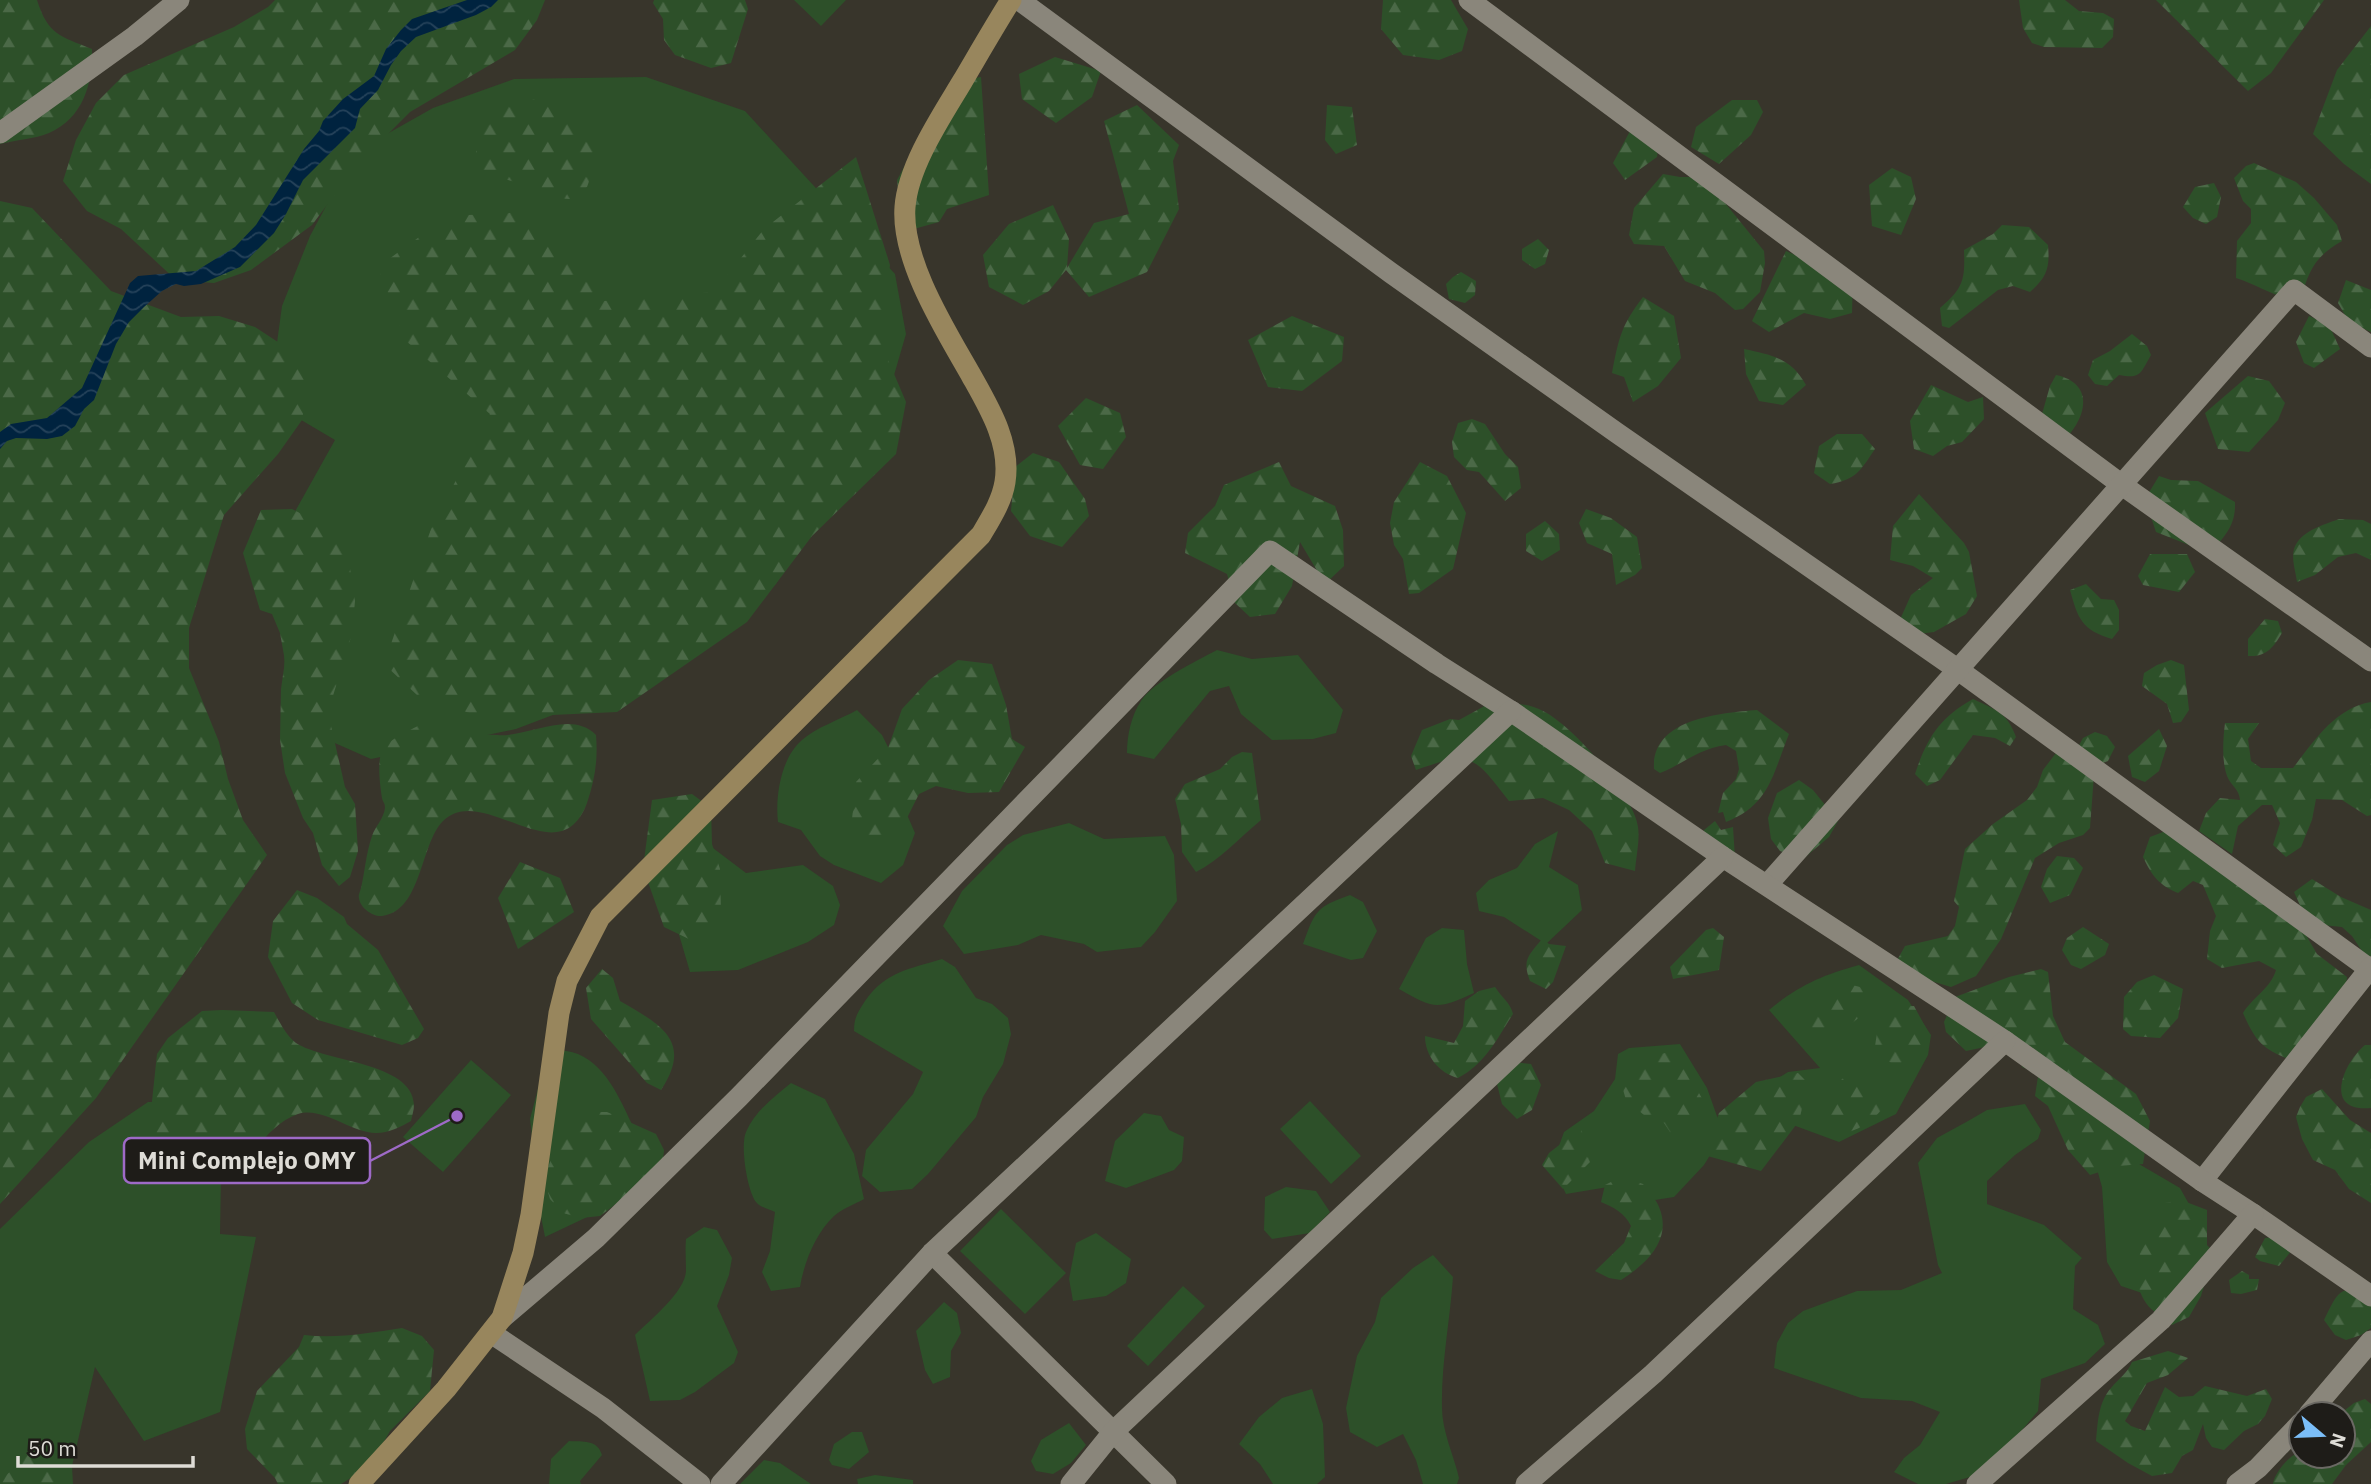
<svg xmlns="http://www.w3.org/2000/svg" width="2371" height="1484" viewBox="0 0 2371 1484" font-family="'IBM Plex Sans',sans-serif">
  <style>
    .grass { fill: #2d5029 }
    .forest { fill: url(#forest-firs) }
    .water { fill: url(#water-waves) }
    .lines { fill: none; stroke-linecap: round; stroke-linejoin: round }
    .street { stroke: #8a867b; stroke-width: 21 }
    .secondary { stroke: #98865d; stroke-width: 21 }
    .leader { fill: none; stroke: #9e6ac7; stroke-width: 2.5 }
    .callout-dot { fill: #9e6ac7; stroke: #1e1c18; stroke-width: 2.5 }
    .callout { fill: #1e1c18; stroke: #9e6ac7; stroke-width: 2.5 }
    .callout-label { font-size: 24px; text-anchor: middle; font-weight: bold; fill: #dedcd6 }
  </style>
  <defs>
    <pattern id="forest-firs" width="22" height="20" patternUnits="userSpaceOnUse" patternTransform="scale(1.75)"><rect width="22" height="20" fill="#2d5029"/><path d="M5 1l3.5 6h-7zM16 11l3.5 6h-7z" fill="#4b6947"/></pattern>
    <pattern id="water-waves" width="16" height="10" patternUnits="userSpaceOnUse" patternTransform="scale(1.75)"><rect width="16" height="10" fill="#00233f"/><path d="M0 5q4-4 8 0t8 0" fill="none" stroke="#25425a"/></pattern>
  </defs>
  <rect width="100%" height="100%" fill="#38352b"/>
  <g class="grass">
    <path d="M794,0H846L821,26Z"/>
    <path d="M646,77L745,111L895,274L906,334L888,396L776,584L653,677L516,729L371,759L285,721L283,533L335,440L269,401L282,306L310,236L355,152L433,108L514,79Z"/>
    <path d="M1217,650L1252,659L1298,655L1343,710L1336,733L1313,739L1272,740L1241,714L1229,686L1210,691L1154,759L1127,753C1127,736 1131,716 1141,701C1153,682 1196,661 1217,650Z"/>
    <path d="M857,710L882,735L898,767L905,810L915,833L903,865L881,883L834,865L820,856L801,830L778,822C775,796 781,758 802,740C815,728 841,719 857,710Z"/>
    <path d="M1069,823L1104,839L1165,836L1174,855L1177,901L1155,932L1141,947L1097,952L1084,944L1041,935L1018,945L964,954L943,926L962,891L1007,845L1023,835Z"/>
    <path d="M1558,831L1549,867L1578,885L1582,910L1546,944L1504,917L1479,911L1476,893L1489,880L1517,868L1535,844Z"/>
    <path d="M709,845L746,873L803,865L833,886L840,905L834,925L808,942L738,970L690,972L675,921Z"/>
    <path d="M1350,895L1363,902L1377,931L1363,958L1351,960L1303,944C1315,911 1316,907 1350,895Z"/>
    <path d="M1442,928L1464,930L1467,964L1474,993C1437,1010 1434,1009 1399,989L1426,938Z"/>
    <path d="M942,959L955,967L976,998L992,1004L1008,1018L1011,1034L1003,1064L983,1097L976,1117L928,1174L912,1189L880,1192L862,1176L866,1150L913,1094L923,1072L854,1031C854,1017 858,1012 865,1001C886,971 910,969 942,959Z"/>
    <path d="M1859,965L1908,1000L1931,1035L1928,1055L1896,1114L1839,1142L1774,1118L1775,1080L1788,1072L1820,1068L1769,1010C1798,986 1822,975 1859,965Z"/>
    <path d="M550,1043L551,1049C560,1050 570,1051 578,1054C609,1067 622,1105 636,1132L602,1210L545,1237L529,1155L532,1136L530,1119Z"/>
    <path d="M1680,1044L1707,1088L1718,1119L1720,1139L1704,1165L1674,1197L1655,1200L1626,1184L1566,1194L1552,1165L1564,1132L1594,1111L1615,1079L1618,1054L1629,1048Z"/>
    <path d="M471,1060L511,1095L443,1172L403,1137Z"/>
    <path d="M791,1083L825,1099L854,1154L864,1199C855,1204 842,1209 834,1216C816,1233 804,1262 800,1287L771,1291L762,1272L770,1251L775,1212C768,1209 760,1207 756,1202C747,1190 740,1145 746,1132C755,1111 774,1097 791,1083Z"/>
    <path d="M216,1101L222,1118L220,1234L256,1237L220,1412L144,1441L95,1367L72,1466L73,1484H0V1229L89,1142L148,1102Z"/>
    <path d="M1310,1101L1361,1156L1331,1184L1280,1129Z"/>
    <path d="M2025,1104L2041,1130L2038,1139L2015,1155L1987,1181V1204L2044,1225L2082,1258L2075,1266L2073,1309L2098,1325L2105,1344L2085,1363L2041,1379L2038,1411L1987,1472L1946,1484H1918L1894,1472L1904,1458L1920,1445L1940,1412L1912,1401L1861,1398L1774,1368L1777,1343L1788,1323L1803,1311L1857,1291L1901,1290L1942,1273L1938,1265L1918,1163L1937,1138L1968,1121L1987,1110Z"/>
    <path d="M1144,1113L1161,1116L1169,1130L1184,1137L1182,1161L1174,1170L1126,1188L1105,1181L1115,1141Z"/>
    <path d="M2093,1155L2127,1157L2180,1188L2194,1213L2151,1296L2121,1286L2107,1262L2102,1187Z"/>
    <path d="M1286,1187L1316,1191L1330,1212L1310,1233L1272,1239L1264,1230L1265,1197Z"/>
    <path d="M1001,1209L1066,1273L1025,1314L960,1251Z"/>
    <path d="M704,1227L717,1230L732,1258L729,1275L717,1306L738,1352L734,1363L695,1392L680,1400L650,1401L635,1335C650,1320 685,1292 686,1271C686,1260 685,1250 686,1239Z"/>
    <path d="M1096,1233L1131,1259L1126,1283L1106,1296L1073,1301L1069,1279L1076,1243Z"/>
    <path d="M1433,1255L1453,1277C1450,1321 1441,1364 1442,1408C1442,1431 1454,1456 1459,1478L1457,1484H1423L1416,1460L1403,1434L1377,1447L1350,1432L1346,1408L1357,1356L1375,1322L1381,1298L1413,1268Z"/>
    <path d="M1183,1286L1205,1306L1148,1366L1127,1346Z"/>
    <path d="M944,1302L957,1313L961,1333L951,1351L950,1377L933,1384L925,1370L916,1331Z"/>
    <path d="M1312,1389L1323,1424L1325,1477L1317,1484H1273L1260,1464L1239,1444L1259,1417L1282,1398Z"/>
    <path d="M1069,1423L1086,1445L1071,1463L1053,1474L1036,1471L1031,1461L1041,1440Z"/>
    <path d="M852,1432H862L869,1452L849,1469L832,1465L829,1460L834,1444Z"/>
    <path d="M569,1441C583,1442 597,1439 602,1455L580,1481L581,1484H549L551,1459Z"/>
    <path d="M764,1460L780,1463L811,1484H740Z"/>
    <path d="M875,1475L913,1480V1484H858L857,1479Z"/>
  </g>
  <g class="forest">
    <path d="M0,0H37C48,35 60,36 92,49C93,84 83,118 49,133C35,139 15,140 0,144Z"/>
    <path d="M275,0H545L537,20L515,50L410,112L357,165L312,225L251,270L214,283L176,280L121,229L87,211L63,181L76,140L96,103L124,75L234,27L268,7Z"/>
    <path d="M654,0H745L748,9L731,63L711,68L675,55L664,40L663,19L653,3Z"/>
    <path d="M1383,0H1451L1468,29L1462,51L1439,60L1403,55L1381,29Z"/>
    <path d="M2019,0H2065L2079,11L2103,13L2114,19L2113,37L2102,48L2044,47L2032,43L2023,28Z"/>
    <path d="M2156,0H2324L2271,73L2248,91Z"/>
    <path d="M2371,26V184L2344,164L2313,134L2337,70Z"/>
    <path d="M1055,57L1101,71L1092,97L1056,123L1022,99L1019,74Z"/>
    <path d="M981,77L989,195L947,209L939,222L903,232L897,180L951,82Z"/>
    <path d="M543,99C573,108 582,121 602,144L587,187L570,199C549,198 550,194 533,188C514,180 497,179 478,170C468,123 499,101 543,99Z"/>
    <path d="M1732,100H1757L1763,112L1751,135L1719,164L1691,147L1696,127Z"/>
    <path d="M1137,105L1179,145L1173,161L1179,209L1147,272L1089,297L1066,270L1049,291L1023,305L989,287L983,255L1009,224L1053,205L1069,239L1067,268L1094,223L1129,214L1104,121Z"/>
    <path d="M1327,105L1352,107L1357,145L1336,154L1325,140Z"/>
    <path d="M1630,131L1658,149L1657,157L1625,180L1613,163Z"/>
    <path d="M856,157L890,265L880,341L906,402L896,454L812,536L747,622L617,712L484,718L417,695L384,664L431,529L490,414L405,340L378,267L448,216L528,212L604,301L714,292L764,229Z"/>
    <path d="M2254,163L2296,182L2314,198L2337,225L2342,241C2313,258 2310,270 2300,300C2277,299 2258,285 2236,278L2237,241L2251,223V209L2243,201L2234,178L2246,166Z"/>
    <path d="M1892,168L1911,177L1916,199L1901,235L1872,226L1869,185Z"/>
    <path d="M1663,174L1680,177H1704L1764,251L1765,263L1760,292L1743,309L1735,310L1715,293L1685,281L1664,246L1634,244L1629,235L1634,208Z"/>
    <path d="M2214,183L2221,197L2217,217L2206,224L2193,218L2183,207L2195,187Z"/>
    <path d="M0,201L32,208L111,291L181,317L219,316L255,327L287,348L309,381L302,420L278,454L224,515L189,628V668L219,742L228,779L243,820L267,855L96,1098L0,1204Z"/>
    <path d="M2002,225L2029,227L2048,245C2050,268 2047,277 2030,292L2013,286L1998,290L1949,328L1942,326L1940,308C1964,288 1965,279 1964,250L1993,234Z"/>
    <path d="M1538,239L1549,250L1545,264L1535,269L1522,260V249Z"/>
    <path d="M1786,251L1828,269L1853,276L1852,313L1830,319L1804,313L1769,332L1752,321Z"/>
    <path d="M1461,272L1476,281L1475,295L1465,303L1449,299L1446,284L1453,277Z"/>
    <path d="M2346,280L2371,290V332L2349,322L2338,303Z"/>
    <path d="M1643,297L1674,316L1681,358L1658,386L1633,402L1624,377L1612,373C1619,337 1621,326 1643,297Z"/>
    <path d="M1292,316L1344,337L1342,361L1302,391L1268,387L1248,340Z"/>
    <path d="M2309,316L2329,325L2340,349L2314,368L2304,363L2296,342Z"/>
    <path d="M2132,334L2147,346L2151,355C2140,374 2141,379 2119,375L2107,386L2095,384L2088,375L2093,360L2110,351Z"/>
    <path d="M1744,349C1772,355 1791,358 1806,385L1783,405L1759,401L1746,374Z"/>
    <path d="M2056,375C2094,383 2087,416 2066,438L2042,414L2050,386Z"/>
    <path d="M2248,376L2269,381L2285,403L2278,420L2249,452L2218,449L2205,413Z"/>
    <path d="M1931,385L1968,402L1983,397L1984,419L1962,442L1947,446L1933,456L1914,449L1910,421Z"/>
    <path d="M1086,398L1120,413L1126,437L1103,469L1080,465L1058,426Z"/>
    <path d="M1472,419L1485,424L1505,454L1518,467L1521,488L1505,501L1479,472L1467,470L1454,457L1452,442L1458,423Z"/>
    <path d="M1837,434H1862L1875,449C1861,470 1856,480 1830,484L1814,473L1819,446Z"/>
    <path d="M1033,453L1059,462L1085,499L1089,516L1062,547L1030,536L1011,511L1015,467Z"/>
    <path d="M1279,462L1291,486L1335,506L1343,530L1344,566L1325,584L1300,542L1292,586L1275,614L1250,617L1235,603L1227,574L1185,553L1188,533L1215,506L1224,485Z"/>
    <path d="M1420,462L1447,476L1466,513L1453,569L1419,593L1409,594L1403,559L1394,545L1390,523L1394,502Z"/>
    <path d="M2159,476L2171,480L2198,481L2235,502C2236,525 2225,537 2209,553L2156,532L2145,499Z"/>
    <path d="M1919,494L1964,543L1969,552L1977,596L1966,614L1934,632L1910,635L1898,624L1911,595L1933,578L1913,566L1890,560L1893,526Z"/>
    <path d="M292,509L325,526L334,538L350,568L355,601L352,634L332,699L329,717L345,787L355,804L358,851L350,877L339,886L322,865L313,833L303,818L285,773L280,740L281,689L285,661L280,633L272,614L260,610L243,553L261,510Z"/>
    <path d="M1586,509L1611,518L1637,537L1642,568L1635,575L1616,585L1612,554L1587,543L1579,523Z"/>
    <path d="M2339,519L2363,520L2371,524V560L2356,553L2338,557L2315,575L2297,582C2296,573 2291,558 2294,549C2300,531 2323,525 2339,519Z"/>
    <path d="M1545,521L1559,534L1560,550L1542,561L1526,551V534Z"/>
    <path d="M2150,554H2187L2195,572L2179,592L2143,585L2138,576Z"/>
    <path d="M2086,584L2101,599L2114,600L2119,610V630L2112,639C2082,630 2078,619 2070,590Z"/>
    <path d="M2265,619L2278,621L2282,633C2273,648 2266,657 2248,656V639Z"/>
    <path d="M958,660L992,664L1006,705L1012,739L1025,747L999,792L968,793L936,786L919,794L908,816L875,845L861,838L852,819L856,782L888,748L902,709L929,680Z"/>
    <path d="M2171,660L2184,665L2189,710L2181,722L2173,723L2167,704L2142,686L2144,673L2157,665Z"/>
    <path d="M1973,699C1996,710 2007,712 2016,737L2010,746L1995,738L1973,735L1940,780L1927,786L1915,774C1927,738 1939,718 1973,699Z"/>
    <path d="M2371,702V815L2367,816L2342,800L2316,799L2312,820L2301,847L2286,857L2273,845L2280,823L2272,805H2262L2238,826L2232,854L2199,831L2206,813L2220,798L2240,800C2239,790 2234,788 2229,780C2221,766 2223,739 2225,723H2259L2248,739L2251,761L2261,768H2293C2314,741 2335,708 2371,702Z"/>
    <path d="M1490,703C1508,703 1526,702 1543,711C1572,725 1634,795 1638,827C1640,840 1636,857 1635,871L1605,863L1592,831L1569,810L1543,798L1509,801C1474,756 1472,750 1416,770L1411,756L1422,730L1450,719L1459,720Z"/>
    <path d="M1757,710L1789,734C1773,773 1770,805 1726,822L1723,812L1718,813L1723,793L1736,779L1739,769L1736,751L1726,745C1698,749 1685,763 1660,773L1654,769C1651,719 1719,713 1757,710Z"/>
    <path d="M421,724C433,728 446,733 458,734C471,735 484,734 497,735C528,738 570,709 596,735C598,760 595,779 587,803C559,878 483,781 443,821C420,844 422,911 382,916C373,917 360,908 359,898C358,895 360,892 361,888C365,871 366,853 372,836C375,827 384,818 385,808C385,802 383,803 382,798C380,785 377,762 382,751C388,739 410,731 421,724Z"/>
    <path d="M2159,729L2167,746L2159,771L2145,782L2132,777L2128,756Z"/>
    <path d="M2095,732L2107,736L2115,747L2108,761L2098,765L2076,751L2083,738Z"/>
    <path d="M2059,749L2094,775L2090,828L2083,835L2059,843L2035,858L2001,939L1976,976L1951,987L1901,972L1895,964L1905,946L1948,936L1955,926L1959,907L1954,901L1965,849L1993,824L2027,800L2037,787L2043,770Z"/>
    <path d="M1242,752L1252,753L1261,820C1239,838 1220,860 1196,872L1182,852L1181,824L1175,799L1185,784L1220,769L1232,757Z"/>
    <path d="M1799,780L1813,790L1838,821L1829,837L1803,859L1780,851L1771,839L1768,818L1777,793Z"/>
    <path d="M692,794L711,808L712,844L720,869L721,913L693,941L664,927L643,868L652,800Z"/>
    <path d="M1715,821L1721,830L1733,827L1735,858L1700,840L1704,830Z"/>
    <path d="M2171,829L2306,935L2317,954L2347,977L2343,1006L2319,1050L2295,1062C2264,1049 2257,1045 2243,1013C2253,997 2271,988 2276,970L2259,961L2222,968L2207,959L2210,931L2216,916L2203,885L2193,881L2178,893C2159,885 2152,876 2143,857L2150,837Z"/>
    <path d="M2057,856L2074,858L2083,868L2070,895L2050,903L2041,887L2047,869Z"/>
    <path d="M520,862L560,878L574,912L518,949L498,898Z"/>
    <path d="M2312,879L2341,897L2371,910V956L2366,957L2352,936L2342,927L2323,925L2303,912L2294,892Z"/>
    <path d="M297,890L317,898L344,917L347,924L378,950L424,1029L418,1038L402,1045L318,1020L292,1003L268,957L273,921Z"/>
    <path d="M2083,927L2109,944L2105,955L2081,969L2071,965L2062,950L2067,938Z"/>
    <path d="M1713,928L1724,937L1719,970L1673,979L1670,967L1706,930Z"/>
    <path d="M1542,939L1549,944L1566,946L1553,982L1546,989L1530,981C1522,960 1528,956 1542,939Z"/>
    <path d="M602,969L613,978L620,1001C659,1024 694,1040 661,1090L647,1083L591,1019L586,988Z"/>
    <path d="M2041,969L2048,972L2053,1016L2065,1042L2136,1094L2150,1121L2143,1164L2118,1166L2090,1175L2068,1150L2048,1106L2035,1096L2039,1070L2032,1071L2022,1067L2019,1048L1985,1047L1966,1051L1946,1032L1944,1022L1955,997L2009,977Z"/>
    <path d="M2154,975L2183,989L2178,1018L2160,1038L2131,1036L2123,1029L2124,997L2137,982Z"/>
    <path d="M1852,985L1876,991C1863,1019 1849,1030 1819,1036L1802,1026C1816,1002 1827,996 1852,985Z"/>
    <path d="M1495,987C1502,998 1510,1002 1513,1014C1497,1039 1485,1064 1458,1078C1439,1073 1425,1056 1425,1036L1454,1043L1463,1026L1465,1001L1479,991Z"/>
    <path d="M1914,1006L1926,1028L1922,1057L1905,1071L1874,1053L1878,1026L1891,1007Z"/>
    <path d="M222,1010L274,1012C280,1023 286,1035 296,1043C325,1062 413,1062 414,1105C414,1110 412,1116 411,1121C400,1127 389,1133 376,1133C351,1133 323,1106 298,1114C280,1120 267,1135 256,1148C230,1175 195,1175 160,1175L148,1159V1139L157,1054L168,1038L202,1011Z"/>
    <path d="M2365,1045H2371V1108C2323,1113 2342,1064 2365,1045Z"/>
    <path d="M1672,1052L1682,1063L1708,1109C1699,1124 1692,1133 1674,1138L1662,1120L1644,1115L1626,1100L1620,1079L1645,1067L1659,1054Z"/>
    <path d="M1513,1062L1531,1064L1541,1085L1532,1110L1517,1119L1502,1104L1496,1080Z"/>
    <path d="M1853,1072L1870,1086L1883,1108C1870,1124 1852,1135 1831,1134C1813,1103 1825,1089 1853,1072Z"/>
    <path d="M1798,1073L1808,1083L1799,1121L1761,1171L1704,1155L1719,1113L1756,1082Z"/>
    <path d="M2322,1089L2350,1120L2371,1133V1203L2349,1189L2335,1170L2313,1160L2302,1139L2296,1117L2300,1107L2306,1097Z"/>
    <path d="M586,1112H607L656,1134L664,1150L662,1169L600,1216L581,1218L563,1213L550,1199L544,1179L551,1159L573,1125Z"/>
    <path d="M1581,1128L1590,1162L1563,1189L1542,1165L1549,1153Z"/>
    <path d="M1621,1177L1643,1184C1648,1191 1656,1199 1659,1207C1673,1240 1645,1265 1621,1280L1609,1278L1595,1271L1624,1243L1631,1226C1625,1213 1613,1207 1601,1202L1605,1185Z"/>
    <path d="M2181,1200L2207,1210V1245L2214,1252L2201,1296L2189,1317L2172,1325C2164,1318 2152,1312 2146,1303C2125,1273 2147,1234 2159,1204Z"/>
    <path d="M2285,1236L2292,1250L2279,1266L2260,1261L2255,1257L2265,1238Z"/>
    <path d="M2242,1271L2249,1275V1279H2259L2257,1290L2241,1294L2231,1293L2229,1280Z"/>
    <path d="M2371,1287V1328L2361,1335L2346,1340L2335,1335L2324,1320C2339,1290 2337,1289 2371,1287Z"/>
    <path d="M402,1328L422,1336L434,1350L430,1391L390,1431L370,1466L341,1484H278L275,1478L247,1449L245,1429L257,1391L299,1347L304,1335C337,1339 369,1333 402,1328Z"/>
    <path d="M2168,1351L2188,1358L2168,1375L2147,1383L2125,1421L2131,1426L2145,1431L2165,1387L2179,1397L2193,1396L2205,1386L2247,1396L2266,1389L2272,1399L2265,1416L2258,1424L2244,1431L2224,1450L2212,1447L2206,1438L2203,1424L2193,1450L2182,1456L2172,1473L2152,1476L2128,1463L2096,1441C2098,1422 2098,1403 2111,1388C2119,1378 2127,1374 2132,1362Z"/>
    <path d="M2365,1399L2371,1404V1442L2346,1465L2332,1484H2273C2274,1473 2290,1454 2301,1452V1456H2343V1414H2340L2354,1403Z"/>
    <path d="M30,1453L64,1484H65H0V1481Z"/>
  </g>
  <path class="water" d="M467,0H498L491,7L476,15L416,37L401,51L391,65L378,90L360,109L355,128L303,180L286,214L274,233L240,267L201,284L184,286L176,284L162,291L144,307L129,322L116,344L94,400L84,409L75,426L62,436L47,439L16,438L7,441L0,449V432L11,424L47,418L82,388L130,283L138,276L196,271L235,247L256,225L304,149L319,131L323,121L343,99L374,76L386,49L401,30L412,19Z"/>
  <g class="lines">
    <g class="street">
      <path d="M1019,0L1391,273L1617,433L1957,669L2371,970"/>
      <path d="M1469,0L2122,485L2371,661"/>
      <path d="M0,133L135,36L179,0"/>
      <path d="M1767,885L2294,290L2371,347"/>
      <path d="M2202,1181L2371,967"/>
      <path d="M932,1253L1166,1484"/>
      <path d="M502,1318L596,1238L739,1097L1270,551L1437,664L1511,711L1723,857L2005,1041L2202,1181L2253,1214L2371,1296"/>
      <path d="M491,1333L603,1408L700,1484"/>
      <path d="M2309,1414L2371,1341"/>
      <path d="M721,1484L932,1253L1511,711"/>
      <path d="M1071,1484L1113,1432L1723,857"/>
      <path d="M1526,1484L1653,1374L2005,1041"/>
      <path d="M1977,1484L2161,1320L2253,1214"/>
      <path d="M2237,1484L2258,1468L2301,1423"/>
    </g>
    <path class="secondary" d="M359,1484L446,1389L502,1318L523,1253L531,1215L559,1013L567,981L600,917L981,535C991,518 1002,501 1005,482C1011,444 990,409 972,377C946,331 901,261 905,207C908,166 941,117 962,82C978,55 994,27 1011,0"/>
  </g>
  <path class="leader" d="M457 1116L370 1161"/>
  <circle class="callout-dot" cx="457" cy="1116" r="7"/>
  <rect class="callout" x="124" y="1138" width="246" height="45" rx="7"/>
  <g class="callout-label">
    <text x="247" y="1169">Mini Complejo OMY</text>
  </g>
  <g transform="translate(2322 1435) rotate(109)"><circle r="33" fill="#1e1c18" stroke="#6b6964" stroke-width="2"/>
  <path d="M0-5L12 26L0 18L-12 26Z" fill="#7bbef8"/>
  <text y="-10" font-size="19" font-weight="bold" text-anchor="middle" fill="#dedcd6">N</text>
  </g>
  <path d="M18 1456v10h175v-10" fill="none" stroke="#dedcd6" stroke-width="3.5"/>
  <text x="28" y="1456" font-size="21" fill="#dedcd6" stroke="#1e1c18" stroke-width="5" paint-order="stroke">50 m</text>
</svg>
